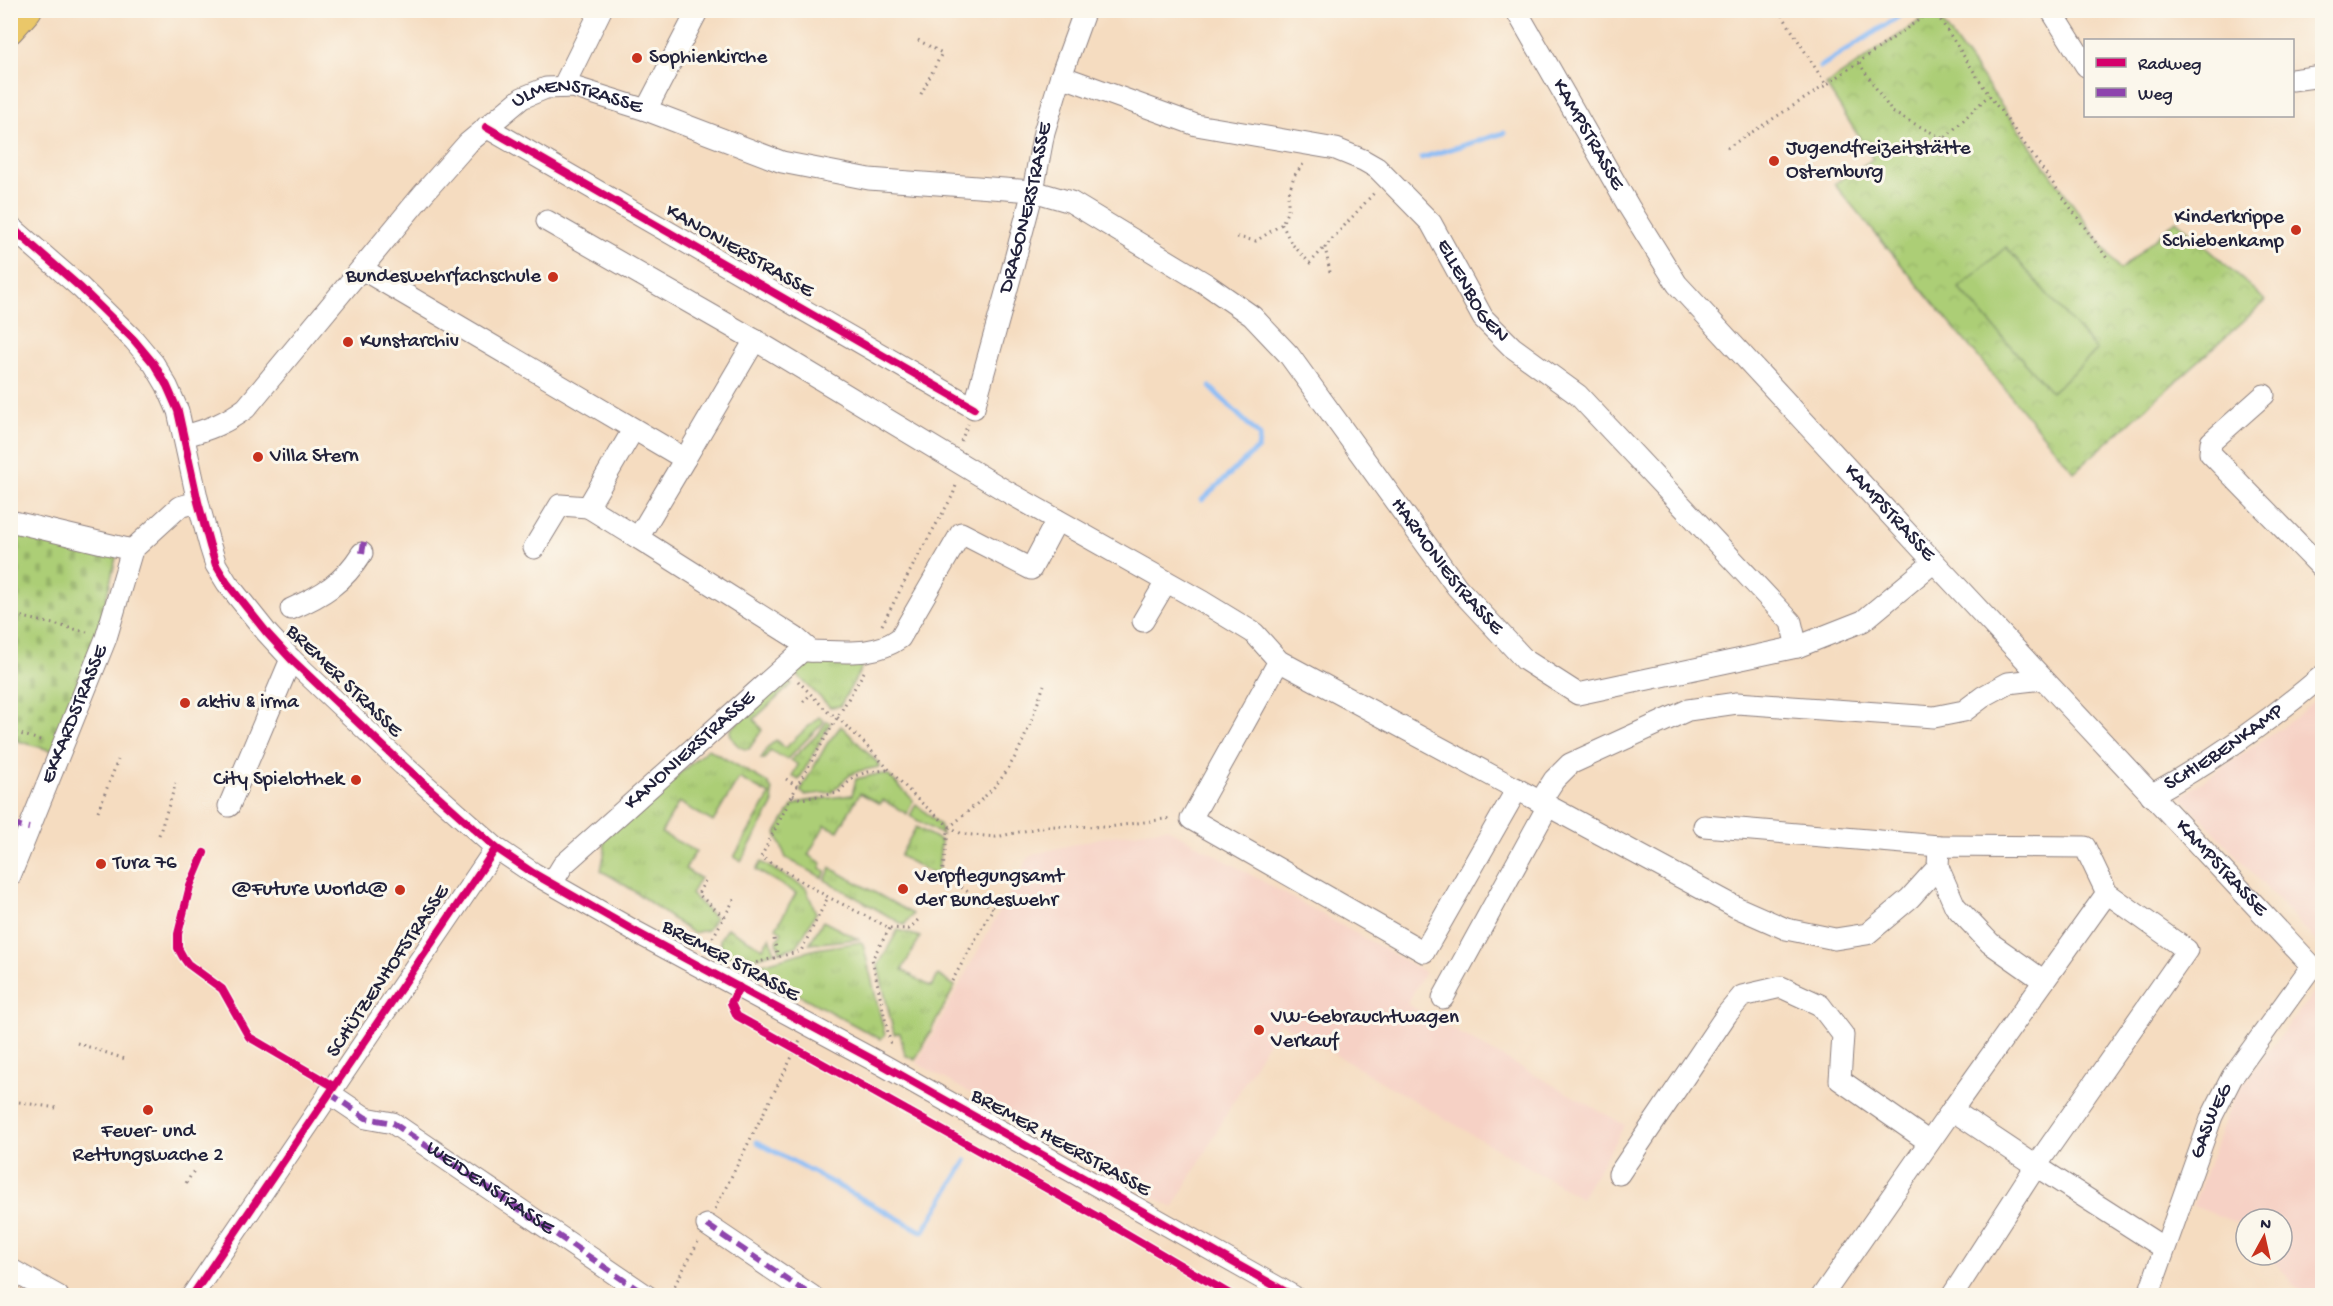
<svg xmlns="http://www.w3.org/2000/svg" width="2333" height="1306" viewBox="0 0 2333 1306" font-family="'Gochi Hand',sans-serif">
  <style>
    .built { fill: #f6d1c5 }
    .grass { fill: url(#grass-tufts); stroke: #677858; stroke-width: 1.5 }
    .cemetery { fill: url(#cemetery-stones); stroke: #677858; stroke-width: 1.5 }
    .park { fill: url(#park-crowns); stroke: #677858; stroke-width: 1.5 }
    .pitch { fill: #acce76; stroke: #677858; stroke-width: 1.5 }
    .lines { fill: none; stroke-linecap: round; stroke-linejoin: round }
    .stream { stroke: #89bbf6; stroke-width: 5 }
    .minor-casing { stroke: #8c7f7e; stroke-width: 23 }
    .major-casing { stroke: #8c7f7e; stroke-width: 29 }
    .path { stroke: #8c7f7e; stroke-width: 3; stroke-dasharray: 1.5 4.5; stroke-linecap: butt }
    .minor { stroke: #fff; stroke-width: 21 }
    .major { stroke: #eac769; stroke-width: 27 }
    .quiet { stroke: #8e44ad; stroke-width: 6; stroke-dasharray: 12 6; stroke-linecap: butt }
    .cycleway-casing { stroke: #fbf7ec; stroke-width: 11 }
    .cycleway { stroke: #d6006c; stroke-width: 8 }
    .poi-dot { fill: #c8321e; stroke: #fbf7ec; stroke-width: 2 }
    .labels { text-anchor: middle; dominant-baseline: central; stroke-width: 6; stroke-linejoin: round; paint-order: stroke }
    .poi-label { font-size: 21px; fill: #22223b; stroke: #fbf7ec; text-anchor: start }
    .street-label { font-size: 21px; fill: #22223b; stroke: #fbf7ec }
  </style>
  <defs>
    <pattern id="grass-tufts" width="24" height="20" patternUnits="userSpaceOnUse" patternTransform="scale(1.5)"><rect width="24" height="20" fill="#acce76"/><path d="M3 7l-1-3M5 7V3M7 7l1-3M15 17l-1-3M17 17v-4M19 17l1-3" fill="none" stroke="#94b167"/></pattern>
    <pattern id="cemetery-stones" width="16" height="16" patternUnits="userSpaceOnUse" patternTransform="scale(1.5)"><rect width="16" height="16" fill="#acce76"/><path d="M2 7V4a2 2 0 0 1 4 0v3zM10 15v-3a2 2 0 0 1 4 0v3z" fill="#94b167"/></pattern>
    <pattern id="park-crowns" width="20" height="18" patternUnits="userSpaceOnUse" patternTransform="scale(1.5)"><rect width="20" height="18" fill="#acce76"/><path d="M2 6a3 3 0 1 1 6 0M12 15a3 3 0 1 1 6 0" fill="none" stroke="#94b167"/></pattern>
  </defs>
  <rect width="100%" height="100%" fill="#fbf7ec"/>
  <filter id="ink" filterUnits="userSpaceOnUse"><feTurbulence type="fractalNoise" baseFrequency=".0167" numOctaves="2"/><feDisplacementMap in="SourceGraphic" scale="12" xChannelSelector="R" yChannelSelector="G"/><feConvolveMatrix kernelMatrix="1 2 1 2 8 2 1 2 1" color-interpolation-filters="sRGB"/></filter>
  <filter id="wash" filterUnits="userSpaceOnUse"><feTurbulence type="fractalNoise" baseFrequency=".008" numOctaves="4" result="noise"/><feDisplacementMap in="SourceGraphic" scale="24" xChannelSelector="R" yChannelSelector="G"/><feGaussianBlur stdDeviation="1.35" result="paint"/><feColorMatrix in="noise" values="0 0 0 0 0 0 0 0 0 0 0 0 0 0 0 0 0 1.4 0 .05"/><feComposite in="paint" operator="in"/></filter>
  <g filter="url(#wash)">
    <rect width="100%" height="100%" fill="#f5dcc0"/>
    <g class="built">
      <path d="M2322,693V948L2181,796L2295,718Z"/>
      <path d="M1167,828L1425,972L1407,1004L1625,1125L1581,1198L1279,1022L1173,1208L917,1063L1030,855L1104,837Z"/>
      <path d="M2322,982V1295H2303L2269,1255H2282V1219H2246V1228L2243,1225L2193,1206L2235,1094Z"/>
    </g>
    <g class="grass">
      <path d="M856,662L862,666L860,671L840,706L830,707L794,672L800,664Z"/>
      <path d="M784,678L792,684L754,719L762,730L749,749C739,750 730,739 730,730Z"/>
      <path d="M819,717L824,721L821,725L787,759L770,751L765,759H761L767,748L776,740L785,748Z"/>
      <path d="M827,721L830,723L799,780L792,776L798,765L791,760L819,733Z"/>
      <path d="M841,726L877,762L879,767L859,771L850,775L832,792L805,795L800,791L827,744Z"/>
      <path d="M708,749L768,783L772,790L773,805L741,861L734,857L770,795L739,778L713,822L679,802L661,833L696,851L685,869L700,878L691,894L715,918L707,930L693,933C661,913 635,888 601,871L605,850L603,839Z"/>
      <path d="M878,774L888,775L913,800L907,814L883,800L880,804L860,793L838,831L825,825L808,855L822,863L820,868L826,871L823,878L786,858L776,833L792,806L805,801L852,795L856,779Z"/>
      <path d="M916,804L940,825L942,835L910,816Z"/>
      <path d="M916,827L941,841L938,872L933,874L900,856Z"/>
      <path d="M761,862L806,888L816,913L797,946L780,952L777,941L782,932L776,928L796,893L756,870Z"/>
      <path d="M831,868L913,914L904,925L825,880Z"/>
      <path d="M823,921L858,939L809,944Z"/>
      <path d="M727,928L763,948L770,937L775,952C751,958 744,966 722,952L720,939Z"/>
      <path d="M898,930L920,937L902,970L931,987L938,975L955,986L915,1060L905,1055L900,1033L894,1034L878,966Z"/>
      <path d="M861,942L863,944L885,1035L880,1039L759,973L757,968L758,965L816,949Z"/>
    </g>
    <path class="cemetery" d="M10,525L118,549L97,638L60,753L11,739Z"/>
    <path class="park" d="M1934,11L2120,270L2176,220L2266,301L2074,472L1834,184L1873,159L1826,85Z"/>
    <path class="pitch" d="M2006,247L2097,351L2051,392L1959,288Z"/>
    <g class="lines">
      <g class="stream">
        <path d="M1820,67L1909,10"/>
        <path d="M1421,158L1504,133"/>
        <path d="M1202,500L1258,448L1260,436L1210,387"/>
        <path d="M757,1142L923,1232L966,1161"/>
      </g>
    </g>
  </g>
  <g filter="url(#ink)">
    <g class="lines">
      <defs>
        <g id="minor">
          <path id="s1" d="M1516,10L1629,207L1677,284L1934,562L2312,966"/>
          <path d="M2051,10L2086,66"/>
          <path id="s2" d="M1061,76L1196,125L1336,149L1363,160L1377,168L1431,223L1483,318L1512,347L1578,395L1791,622L1797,647"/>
          <path d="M2292,80L2322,76"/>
          <path d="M563,87L601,10"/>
          <path d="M646,110L698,10"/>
          <path id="s3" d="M486,127L974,408L1010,278L1033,191L1044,132L1061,76L1085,10"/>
          <path d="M547,221L755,340L1006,491L1203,602L1254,633L1279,661L1736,907L1786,929L1835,939L1867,934L1910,898L1938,867L1939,846L2085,847L2107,893L2187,950L2036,1166L2164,1248"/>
          <path d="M10,226L81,288L134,340L154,364L167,386L178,411L198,502L210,546L216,565L227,583L267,633L291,659L403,765L496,848L533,873L636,932L883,1065L1293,1296"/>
          <path d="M362,269L685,459L638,538L796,638L811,651"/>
          <path d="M2264,395L2211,442L2210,453L2322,568"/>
          <path d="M633,430L588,507L638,538"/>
          <path id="s4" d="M184,436C208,430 226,423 246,408L423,194L468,143L522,98L546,88L573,87L646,110L782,162L869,179L1033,191L1071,202L1206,284L1252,316L1289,355L1457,587L1525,660L1578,694L1797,647L1863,621L1934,562"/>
          <path d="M685,459L755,340"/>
          <path d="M10,521L132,550"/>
          <path d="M534,548L560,505L588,507"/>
          <path d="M132,550L179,507L198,502"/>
          <path d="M291,609C323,595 343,583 362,553"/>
          <path d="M1143,621L1166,582"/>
          <path d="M1279,661L1191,819L1424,952L1517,789"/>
          <path id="s5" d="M2151,795C2213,761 2269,721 2322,676"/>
          <path d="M1540,802L1554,780L1570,764L1688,710L1737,703L1934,717L1964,711L1984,696L2008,683L2043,679"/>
          <path d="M229,806L291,659"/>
          <path d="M1704,826L1939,846"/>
          <path d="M1938,867L1955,906L1990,943L2044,981"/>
          <path id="s6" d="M10,876L106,638L132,550"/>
          <path id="s7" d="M552,883L563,865L802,651C836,650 871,659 900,638L961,533L1031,569L1057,520"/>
          <path d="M1443,998L1548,806"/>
          <path d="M329,1093L366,1118L393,1123L647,1296"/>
          <path d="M1619,1174L1727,1014L1742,996L1781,987L1820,1005L1843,1035L1840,1080L1929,1142"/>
          <path d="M707,1225L812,1296"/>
          <path d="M10,1269L58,1296"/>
          <path d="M192,1296L496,848"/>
          <path d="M1822,1296L1952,1110"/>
          <path d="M1952,1296L2036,1166L1952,1110L2107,893"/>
          <path id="s8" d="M2148,1296L2212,1116L2232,1077L2312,966"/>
        </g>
        <path id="major" d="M10,30L28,10"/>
      </defs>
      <use href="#minor" class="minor-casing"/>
      <use href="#major" class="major-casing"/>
      <g class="path">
        <path d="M1779,10L1826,85"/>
        <path d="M1934,10L1989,95L2109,261"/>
        <path d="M918,40L942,53L920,96"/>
        <path d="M1859,63L1892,112L1944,139L1989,95"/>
        <path d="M1727,148L1826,85L1933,10"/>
        <path d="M1282,224L1291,243L1310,263L1325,247"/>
        <path d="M1237,237L1256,241L1282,224L1288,210V196L1294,176L1304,163"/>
        <path d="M1330,272L1325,247L1374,193"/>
        <path d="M961,441L968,424"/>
        <path d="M10,614L87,632"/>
        <path d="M882,625L917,558L953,495L957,482"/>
        <path d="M864,672L797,786L761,857L828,897L890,928L872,959L891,1046"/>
        <path d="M798,681L828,712L838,718L863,742L917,799L950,827L962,834L996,837L1047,826L1109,827L1172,818"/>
        <path d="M803,702L811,694"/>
        <path d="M10,731L43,741"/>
        <path d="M786,779L797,786"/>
        <path d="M793,795L801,799L838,793L854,776L868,772L888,770"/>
        <path d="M98,811L118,760"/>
        <path d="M159,835L176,783"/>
        <path d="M705,881L698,894L724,917"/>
        <path d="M890,928L909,929L920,918"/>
        <path d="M774,939L778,957"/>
        <path d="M707,948L735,898"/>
        <path d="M748,970L751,964L801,951L828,897"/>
        <path d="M952,981L993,908L942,875L948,832L950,827C970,809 995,791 1009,767C1025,742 1034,713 1044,685"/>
        <path d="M77,1043L128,1060"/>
        <path d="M19,1102L56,1108"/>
        <path d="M186,1183L195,1169"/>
        <path d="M715,1209L800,1041"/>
        <path d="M669,1296L698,1242"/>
      </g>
      <use href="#minor" class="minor"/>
      <use href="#major" class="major"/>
      <g class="quiet">
        <path d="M362,553L364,542"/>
        <path d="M10,824L29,828"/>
        <path id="s9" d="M329,1093L366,1118L393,1123L647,1296"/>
        <path d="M707,1225L812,1296"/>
      </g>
      <defs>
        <g id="cycleway">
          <path d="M486,127L974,408"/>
          <path d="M10,226L81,288L134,340L154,364L167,386L178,411L198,502L210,546L216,565L227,583L267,633L291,659L403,765L496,848L533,873L636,932L883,1065L1293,1296"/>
          <path d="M204,853L190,886L178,934V948L183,957L188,964L222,989L249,1037L333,1086"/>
          <path d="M739,987L731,1003L737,1016L1098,1217L1233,1296"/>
          <path d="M192,1296L496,848"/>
        </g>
      </defs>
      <use href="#cycleway" class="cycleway-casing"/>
      <use href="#cycleway" class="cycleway"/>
    </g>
  </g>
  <g class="poi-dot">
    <circle cx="637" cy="58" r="6"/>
    <circle cx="1774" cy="161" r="6"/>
    <circle cx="2296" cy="230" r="6"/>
    <circle cx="553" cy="277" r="6"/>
    <circle cx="348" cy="342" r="6"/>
    <circle cx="258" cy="457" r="6"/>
    <circle cx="185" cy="703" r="6"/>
    <circle cx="356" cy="780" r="6"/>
    <circle cx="101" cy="864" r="6"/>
    <circle cx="903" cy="889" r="6"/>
    <circle cx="400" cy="890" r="6"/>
    <circle cx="1259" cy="1030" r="6"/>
    <circle cx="148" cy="1110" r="6"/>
  </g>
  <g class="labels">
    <g class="poi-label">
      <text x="649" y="58">Sophienkirche</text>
      <text x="1786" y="149">Jugendfreizeitstätte<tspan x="1786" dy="24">Osternburg</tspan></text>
      <text x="2284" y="218" text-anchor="end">Kinderkrippe<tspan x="2284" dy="24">Schiebenkamp</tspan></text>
      <text x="541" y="277" text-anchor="end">Bundeswehrfachschule</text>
      <text x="360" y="342">Kunstarchiv</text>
      <text x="270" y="457">Villa Stern</text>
      <text x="197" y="703">aktiv &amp; irma</text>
      <text x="344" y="780" text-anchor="end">City Spielothek</text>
      <text x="113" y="864">Tura 76</text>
      <text x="915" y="877">Verpflegungsamt<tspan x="915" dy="24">der Bundeswehr</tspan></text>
      <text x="388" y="890" text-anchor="end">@Future World@</text>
      <text x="1271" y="1018">VW-Gebrauchtwagen<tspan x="1271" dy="24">Verkauf</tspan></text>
      <text x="148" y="1132" text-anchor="middle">Feuer- und<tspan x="148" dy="24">Rettungswache 2</tspan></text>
    </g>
    <g class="street-label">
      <text stroke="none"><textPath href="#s4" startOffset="542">ULMENSTRASSE</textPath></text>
      <text stroke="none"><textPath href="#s1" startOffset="144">KAMPSTRASSE</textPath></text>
      <text stroke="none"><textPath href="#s3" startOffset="770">DRAGONERSTRASSE</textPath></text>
      <text transform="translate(739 252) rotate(30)">KANONIERSTRASSE</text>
      <text stroke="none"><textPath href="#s2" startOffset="488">ELLENBOGEN</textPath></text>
      <text stroke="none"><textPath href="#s1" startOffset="630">KAMPSTRASSE</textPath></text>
      <text stroke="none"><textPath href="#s4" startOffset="1584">HARMONIESTRASSE</textPath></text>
      <text transform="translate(343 682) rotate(44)">BREMER STRASSE</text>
      <text stroke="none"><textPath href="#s6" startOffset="174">EKKARDSTRASSE</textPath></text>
      <text stroke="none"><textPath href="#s5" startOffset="87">SCHIEBENKAMP</textPath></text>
      <text stroke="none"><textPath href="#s7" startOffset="192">KANONIERSTRASSE</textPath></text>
      <text stroke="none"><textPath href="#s1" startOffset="1116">KAMPSTRASSE</textPath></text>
      <text transform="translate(730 962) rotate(28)">BREMER STRASSE</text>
      <text transform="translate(389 972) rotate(-56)">SCHÜTZENHOFSTRASSE</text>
      <text stroke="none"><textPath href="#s8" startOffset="186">GASWEG</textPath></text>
      <text transform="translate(1060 1144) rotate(29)">BREMER HEERSTRASSE</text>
      <text stroke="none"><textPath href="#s9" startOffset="189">WEIDENSTRASSE</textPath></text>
    </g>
  </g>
  <rect width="2333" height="1306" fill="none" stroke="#fbf7ec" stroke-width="36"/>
  <rect x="2084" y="39" width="210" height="78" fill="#fbf7ec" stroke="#a4a2a5" stroke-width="1.5"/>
  <rect x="2096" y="58" width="30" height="9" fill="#d6006c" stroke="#a4a2a5" stroke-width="1.5"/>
  <text x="2138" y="69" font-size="18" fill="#22223b">Radweg</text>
  <rect x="2096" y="88" width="30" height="9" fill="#8e44ad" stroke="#a4a2a5" stroke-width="1.5"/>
  <text x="2138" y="99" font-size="18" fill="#22223b">Weg</text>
  <g transform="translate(2264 1237) rotate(8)"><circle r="28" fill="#fbf7ec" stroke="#a4a2a5" stroke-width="1.5"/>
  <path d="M0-4.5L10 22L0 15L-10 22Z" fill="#c8321e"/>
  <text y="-9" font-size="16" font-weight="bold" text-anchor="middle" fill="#22223b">N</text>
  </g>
</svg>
